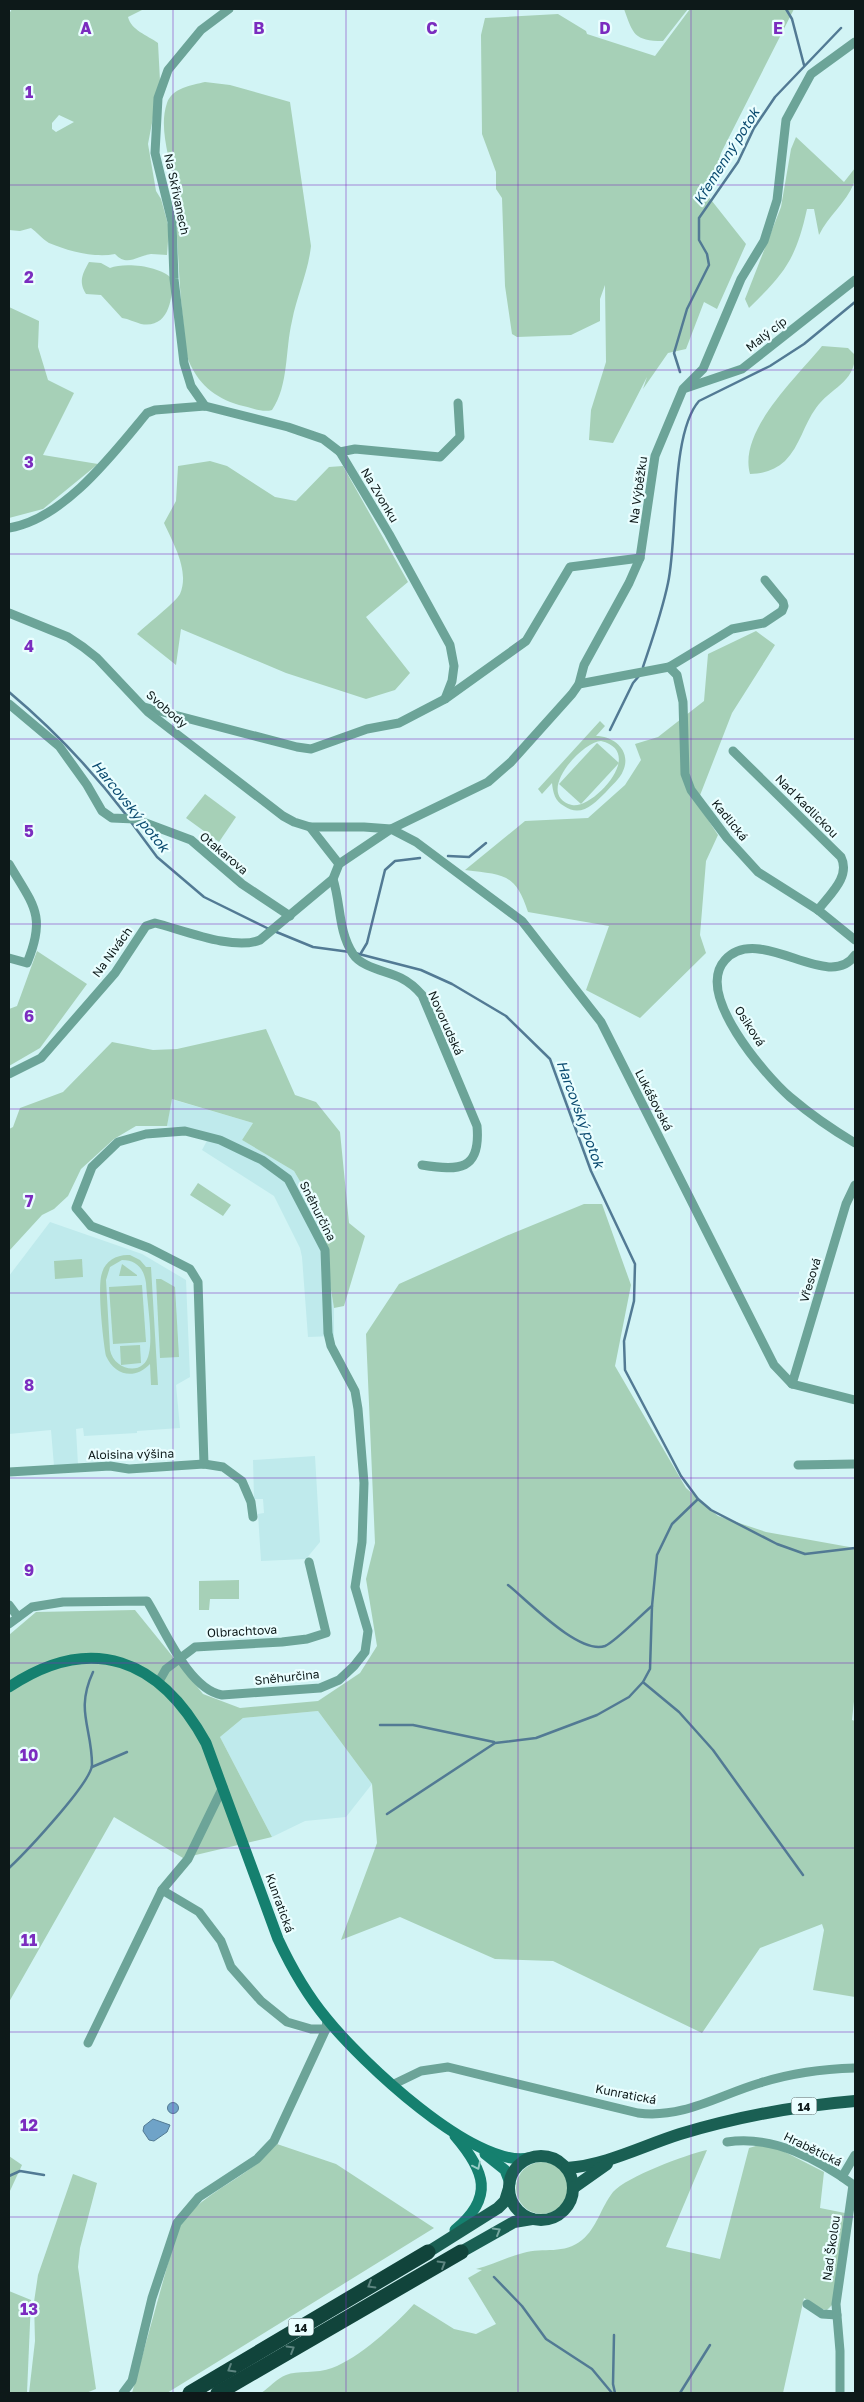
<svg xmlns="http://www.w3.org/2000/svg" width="864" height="2402" viewBox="0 0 864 2402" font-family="'Golos Text',sans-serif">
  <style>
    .built { fill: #bfeaec }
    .green { fill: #a6d0b7; fill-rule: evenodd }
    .water { fill: #6fa3c8; stroke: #527a94 }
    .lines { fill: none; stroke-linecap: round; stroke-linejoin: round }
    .stream { stroke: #527a94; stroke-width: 2.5 }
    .street { stroke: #6ca498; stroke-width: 9 }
    .secondary { stroke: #15806f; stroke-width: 11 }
    .primary { stroke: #1a5f53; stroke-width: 12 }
    .highway { stroke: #11443b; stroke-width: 15 }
    .oneway { stroke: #95ccc5 }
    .oneway2 { stroke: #78a7a0 }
    .oneway3 { stroke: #5d8580 }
    .grid { fill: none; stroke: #7b2cbf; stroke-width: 1; stroke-opacity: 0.55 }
    .labels { text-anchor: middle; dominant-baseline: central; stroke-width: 4.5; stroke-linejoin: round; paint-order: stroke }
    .shield { fill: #eafeff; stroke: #4f5e5e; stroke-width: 1 }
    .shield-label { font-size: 11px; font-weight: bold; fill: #0d1919 }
    .street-label { font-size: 12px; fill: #0d1919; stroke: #eafeff }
    .water-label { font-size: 14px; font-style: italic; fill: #0c4c71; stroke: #eafeff }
    .grid-label { font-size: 16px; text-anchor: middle; font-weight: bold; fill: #7b2cbf; stroke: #eafeff; stroke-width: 4.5; stroke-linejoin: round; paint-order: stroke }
  </style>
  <rect width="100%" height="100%" fill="#d2f4f5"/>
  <g class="built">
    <path d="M171,1099L253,1123L242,1140L294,1171L318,1212L334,1308V1336L308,1337L302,1257L300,1248L274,1196L202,1150L210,1135L167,1126Z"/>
    <path d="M50,1222L142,1254L186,1280L190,1377L176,1385L180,1428L137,1431V1433L84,1436L83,1428L76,1429L78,1465L54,1466L51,1430L9,1434V1276Z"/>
    <path d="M315,1456L320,1542L306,1559L261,1561L258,1514L264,1513L263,1499H254L253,1460Z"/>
    <path d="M318,1711L372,1784L346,1817L305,1821L272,1837L220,1737L243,1718Z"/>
  </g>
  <g class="green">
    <path d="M12,9H144L128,17C131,30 147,35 158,43L160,81L148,144L156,191L161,199L169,228L167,255C162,255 157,254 151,254C137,256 127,267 115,254C94,258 68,251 49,243C42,239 37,232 31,228L20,231L9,230V14ZM59,115L74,122L56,132L52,129V123Z"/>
    <path d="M624,9H688L663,41C634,41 633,34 624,9Z"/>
    <path d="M690,9H794L721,153L708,196L746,244L717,309L704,302L686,349L668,353L643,389L647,377L613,443L589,440L591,410L606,362L605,285L600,299V321L571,335L517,337L512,334L505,286L502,198L496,189V172L482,134L481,35L485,18L558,14L586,31L587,34L655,56Z"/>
    <path d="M205,82L230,85L290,102L311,246C308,273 297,295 292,321C285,350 289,385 272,410C262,413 250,407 239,405C215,398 197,383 188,359C184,348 185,333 183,321C178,276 178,231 173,185C171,159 158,129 167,103C172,88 192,85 205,82Z"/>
    <path d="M796,137L844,182L855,168C855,173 856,179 854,183C846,203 828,216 819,235L814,209H807C796,259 785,273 749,308L745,299L781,207L791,149Z"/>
    <path d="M89,262L101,263L110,268C125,262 161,266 172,279C173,298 169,329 141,324C134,322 129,319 122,318L101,295L86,294C78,281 83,273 89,262Z"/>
    <path d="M9,307L39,321L38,347L48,380L74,393L43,455L98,464L43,509L9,518Z"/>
    <path d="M822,346L848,348L855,355C855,383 830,388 816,408C804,424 800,446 785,461C775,470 763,474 750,474C738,431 797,377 822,346Z"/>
    <path d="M210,461L227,466L275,497L296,501L329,467L343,466L408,582L366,617L410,673L395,690L366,699L286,673L181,629L176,665L137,634C146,625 175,603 180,594C190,571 173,543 164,523L176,501L178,466Z"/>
    <path d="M756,631L775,645L732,713L697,803L718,835L706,861L700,935L706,953L640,1018L586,990L609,926L528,912C515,872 503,875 465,870L525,821L588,818L625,785L641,760L635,744L658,737L704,701L708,654Z"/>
    <path d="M600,721L605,726L596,736C614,736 632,751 623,771C620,779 611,786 606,792C594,804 581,818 564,806C555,801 553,793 552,783L542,794L538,789ZM601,741C647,752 592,810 572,805C534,795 581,742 601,741Z"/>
    <path d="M597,743L619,763L581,804L559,784Z"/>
    <path d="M205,794L236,817L219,842L186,818Z"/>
    <path d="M37,951L87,984L40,1048L9,1066V1009L17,1006Z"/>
    <path d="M266,1029L295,1095L316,1102L340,1132L349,1223L365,1236L344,1306L334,1308L318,1212L294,1171L242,1140L253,1123L172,1099L167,1126H136L114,1139L81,1169L68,1196L54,1209L42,1215L9,1251V1129L13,1127L20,1108L63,1092L112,1042L153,1050L177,1049Z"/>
    <path d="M198,1183L231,1205L223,1216L190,1195Z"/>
    <path d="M584,1204H602L631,1285L615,1366L686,1488L718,1516L766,1532L855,1548V1692L852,1720L855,1721V1997L813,1990L824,1930L822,1924L760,1948L702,2033L553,1961L495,1959L400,1917L341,1940L377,1843L372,1784L318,1711L243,1718L220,1737L272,1837L183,1858L114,1817L9,2002V1635L36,1612L135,1610L203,1694L240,1708L318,1701L360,1673L377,1646L366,1579L375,1543L366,1334L399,1284L506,1236Z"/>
    <path d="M130,1255L140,1260L146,1267H151L158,1385H151L150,1364C135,1380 115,1376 106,1356C103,1340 97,1286 102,1273C105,1261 117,1254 130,1255ZM122,1260C137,1260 144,1269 146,1283C147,1301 153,1336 149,1353C145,1377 114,1371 110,1350L106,1280L110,1267Z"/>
    <path d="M82,1259L83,1277L55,1279L54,1261Z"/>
    <path d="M122,1264L137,1275V1276H119Z"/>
    <path d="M156,1279H161L175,1287L179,1357L160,1358Z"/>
    <path d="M142,1285L146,1342L113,1344L109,1287Z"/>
    <path d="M140,1345L141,1363L121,1365L120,1346Z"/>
    <path d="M239,1580V1599H210L209,1610H199V1581Z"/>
    <path d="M277,2144L336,2164L434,2228L167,2393H132L177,2231C194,2200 226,2187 254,2166C262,2159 269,2151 277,2144Z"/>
    <path d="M759,2145L781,2150L824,2172L820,2208L845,2213L833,2304L827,2310L821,2309L804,2298L783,2393H261C269,2388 277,2378 286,2375C297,2370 317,2374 332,2368C359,2358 394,2326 414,2304L454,2329L476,2334L496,2324L468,2278L482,2270L476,2269C492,2265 507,2257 523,2253C544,2247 564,2255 582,2240C597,2228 601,2207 613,2192C628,2176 685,2155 707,2150L666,2247L720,2259L749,2148Z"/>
    <path d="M9,2156L22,2165L9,2193Z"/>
    <circle cx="542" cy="2188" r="26"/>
    <path d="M73,2174L97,2183L80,2248L78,2267L96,2389L86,2393H29L35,2341L34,2302L38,2275Z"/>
    <path d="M9,2291L31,2300L27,2393H9Z"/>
  </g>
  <g class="water">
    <circle cx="173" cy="2108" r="5.5"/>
    <path d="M153,2119L170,2125L167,2132L154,2141L149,2140L143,2131L144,2126Z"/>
  </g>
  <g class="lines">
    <g class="stream">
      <path d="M786,9L792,19L804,65"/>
      <path d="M680,372L674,353L687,309L709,265L707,254L699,240V218L738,162L754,128L775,97L841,28"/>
      <path d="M643,667C652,640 662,612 668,583C678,538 670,434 699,401L770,366L804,344L855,302"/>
      <path d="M9,692C53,729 92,770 127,816"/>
      <path d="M610,730L633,683L639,676"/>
      <path d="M131,822L157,857L204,897L269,929"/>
      <path d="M448,856L469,857L486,843"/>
      <path d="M274,931L313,947L350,952"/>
      <path d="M355,953L421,970L452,984L506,1016L550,1059L591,1171L635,1264L634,1301L624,1341L625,1370L681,1476L698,1499L711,1510L777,1544L805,1554L855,1548"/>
      <path d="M361,953L367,943L385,870L395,861L420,858"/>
      <path d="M508,1585C528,1601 579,1655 605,1646C615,1642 642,1614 652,1606"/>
      <path d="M644,1683L679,1712L713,1750L803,1875"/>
      <path d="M380,1725H413L494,1742"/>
      <path d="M92,1767L127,1752"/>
      <path d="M387,1814L495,1743L536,1738L597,1715L629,1697L643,1682L650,1669L652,1606L657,1555L672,1524L698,1499"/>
      <path d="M9,1868C25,1853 91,1783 92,1765C92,1727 75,1711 93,1672"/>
      <path d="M9,2176L20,2171L44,2175"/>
      <path d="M494,2277L522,2306L546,2339L592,2369L612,2393"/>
      <path d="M614,2335L613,2384L615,2393"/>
      <path d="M680,2393L710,2345"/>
    </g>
    <g class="street">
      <path d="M686,388L742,369L855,280"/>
      <path d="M205,406L191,386L184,363L174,279L172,222L155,153L158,98L168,70L201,30L229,9"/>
      <path d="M340,452L355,449L440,457L460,437L458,403"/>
      <path d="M9,528C64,519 113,454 147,413L155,410L205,406L288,427L323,439L340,452L389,534L450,645L454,666L452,681L445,699"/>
      <path d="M9,613L68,637L83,647L97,658L148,712L283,816L294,822L310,827H364L391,829L416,842L522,921L601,1022L774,1365L792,1384L855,1400"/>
      <path d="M669,667L677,675L683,702L685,774L691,790L727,838L758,872L818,910L855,940"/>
      <path d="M579,684L669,667L732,629L764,623L782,611L784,606L783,602L765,580"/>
      <path d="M9,704L59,746L87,785L102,811L112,818L135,819L191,840L242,884L290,916"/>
      <path d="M144,707L297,747L311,749L367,729L399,723L445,699L526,641L570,567L640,558"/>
      <path d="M733,751L841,857C851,877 829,895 818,910"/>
      <path d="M310,827L339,864"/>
      <path d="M9,864C33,905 47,915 27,963L9,958"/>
      <path d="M333,879C341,904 338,931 353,954C362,968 387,971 401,978C409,982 416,988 422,995L477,1126C481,1171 459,1171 422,1165"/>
      <path d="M855,955C829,994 759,922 725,960C694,994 765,1075 790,1097C810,1114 833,1130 855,1143"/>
      <path d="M9,1074L41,1058L115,973L146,926L155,923C183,930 234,951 260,940L333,879L339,864L391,829L488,782L511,762L572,694L579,684L584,665L629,583L640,558L655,456L683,389L703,369L741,279L764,241L777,200L786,120L811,74L855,42"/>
      <path d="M792,1384L846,1204L855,1185"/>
      <path d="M798,1465L855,1464"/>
      <path d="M9,1472L110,1466L129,1469L204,1464L223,1467L242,1481L251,1502L253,1517"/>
      <path d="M9,1605L18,1617"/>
      <path d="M9,1624L32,1607L63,1602L147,1601C164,1628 188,1689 222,1695L320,1688L339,1680L354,1666L365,1652L368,1631L355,1587L362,1542L364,1483L358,1409L355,1391L331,1346L328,1333L325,1250L288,1179L262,1160L220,1140L185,1131L146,1134L118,1142L92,1167L76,1208L91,1226L149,1248L190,1269L198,1282L204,1464"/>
      <path d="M158,1683L166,1669L195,1647L282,1642L307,1639L326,1633L309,1562"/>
      <path d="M162,1890L199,1912L221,1941L231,1967L261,2001L287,2022L311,2029H326"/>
      <path d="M88,2043L162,1890L188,1859L223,1787"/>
      <path d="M392,2085L421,2071L448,2067L638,2113C683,2119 719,2095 760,2083C791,2073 823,2069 855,2068"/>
      <path d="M727,2142C774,2135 818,2159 855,2186"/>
      <path d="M842,2177L855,2155"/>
      <path d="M807,2304L822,2314L837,2315"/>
      <path d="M123,2393L132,2381L152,2298L177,2223L199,2197L257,2159L274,2141L326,2029L327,2019"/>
      <path d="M840,2393V2351L836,2304L853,2185"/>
    </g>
    <g class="secondary">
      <path d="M9,1687C92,1632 160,1659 206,1743L278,1939C291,1967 307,1995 327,2019C360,2060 474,2169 529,2158"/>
      <path d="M485,2154L505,2170L510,2183"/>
      <path d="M455,2230C495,2197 485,2171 455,2136"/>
    </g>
    <g class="primary">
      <circle cx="541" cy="2188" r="32"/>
      <path d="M567,2168C607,2165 642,2146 680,2134C737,2117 795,2106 855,2101"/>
      <path d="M573,2188L607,2164"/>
      <path d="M428,2252L498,2208L505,2201L509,2188"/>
      <path d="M461,2252L514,2222L532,2219"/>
    </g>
    <g class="highway">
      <path d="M190,2393L428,2252"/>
      <path d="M218,2393L461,2252"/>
    </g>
  </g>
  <defs><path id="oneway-chevron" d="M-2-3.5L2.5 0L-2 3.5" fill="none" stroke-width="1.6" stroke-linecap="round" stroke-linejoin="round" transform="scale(1.25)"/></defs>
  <use class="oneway" href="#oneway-chevron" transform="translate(477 2166) rotate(64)"/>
  <use class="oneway2" href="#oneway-chevron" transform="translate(497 2231) rotate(-30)"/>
  <g class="oneway3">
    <use href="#oneway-chevron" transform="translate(442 2264) rotate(-31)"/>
    <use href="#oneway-chevron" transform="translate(371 2285) rotate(149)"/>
    <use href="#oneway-chevron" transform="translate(291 2349) rotate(-31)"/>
    <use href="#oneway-chevron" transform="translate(231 2369) rotate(149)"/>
  </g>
  <path class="grid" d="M173,9V2393M346,9V2393M518,9V2393M691,9V2393M9,185H855M9,370H855M9,554H855M9,739H855M9,924H855M9,1109H855M9,1293H855M9,1478H855M9,1663H855M9,1848H855M9,2032H855M9,2217H855"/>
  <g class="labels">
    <g class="shield">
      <rect x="791.5" y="2097.5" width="25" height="17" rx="4"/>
      <rect x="288.5" y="2318.5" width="25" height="17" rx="4"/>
    </g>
    <g class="shield-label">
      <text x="804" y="2106">14</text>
      <text x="301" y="2327">14</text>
    </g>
    <g class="street-label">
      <text transform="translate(177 194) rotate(78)">Na Skřivanech</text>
      <text transform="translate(766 334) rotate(-38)">Malý cíp</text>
      <text transform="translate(638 490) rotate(-82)">Na Výběžku</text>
      <text transform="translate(380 495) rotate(59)">Na Zvonku</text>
      <text transform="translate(167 709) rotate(41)">Svobody</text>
      <text transform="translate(807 806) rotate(45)">Nad Kadlickou</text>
      <text transform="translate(730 820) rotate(51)">Kadlická</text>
      <text transform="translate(224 853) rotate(40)">Otakarova</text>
      <text transform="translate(112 952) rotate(-54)">Na Nivách</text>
      <text transform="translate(446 1023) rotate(66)">Novorudská</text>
      <text transform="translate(750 1026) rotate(57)">Osiková</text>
      <text transform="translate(654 1100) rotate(63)">Lukášovská</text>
      <text transform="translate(318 1211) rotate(63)">Sněhurčina</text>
      <text transform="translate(810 1280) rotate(-73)">Vřesová</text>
      <text transform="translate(131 1454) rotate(-1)">Aloisina výšina</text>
      <text transform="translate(242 1631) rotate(-3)">Olbrachtova</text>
      <text transform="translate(287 1677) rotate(-6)">Sněhurčina</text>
      <text transform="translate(280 1903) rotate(70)">Kunratická</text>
      <text transform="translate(626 2094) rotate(11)">Kunratická</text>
      <text transform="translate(813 2149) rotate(26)">Hrabětická</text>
      <text transform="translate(831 2248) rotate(-82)">Nad Školou</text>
    </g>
    <g class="water-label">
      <text transform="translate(726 156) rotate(-58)">Křemenný potok</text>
      <text transform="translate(131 806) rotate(51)">Harcovský potok</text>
      <text transform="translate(581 1114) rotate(70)">Harcovský potok</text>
    </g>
  </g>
  <g class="grid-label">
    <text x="86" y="34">A</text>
    <text x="259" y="34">B</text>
    <text x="432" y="34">C</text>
    <text x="605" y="34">D</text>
    <text x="778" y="34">E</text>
    <text x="29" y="98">1</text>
    <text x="29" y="283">2</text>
    <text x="29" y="468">3</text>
    <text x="29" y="652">4</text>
    <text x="29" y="837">5</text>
    <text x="29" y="1022">6</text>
    <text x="29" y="1207">7</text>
    <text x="29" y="1391">8</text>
    <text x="29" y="1576">9</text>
    <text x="29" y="1761">10</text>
    <text x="29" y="1946">11</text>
    <text x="29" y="2131">12</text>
    <text x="29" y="2315">13</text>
  </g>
  <rect width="864" height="2402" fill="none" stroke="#0d1919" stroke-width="20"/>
</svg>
